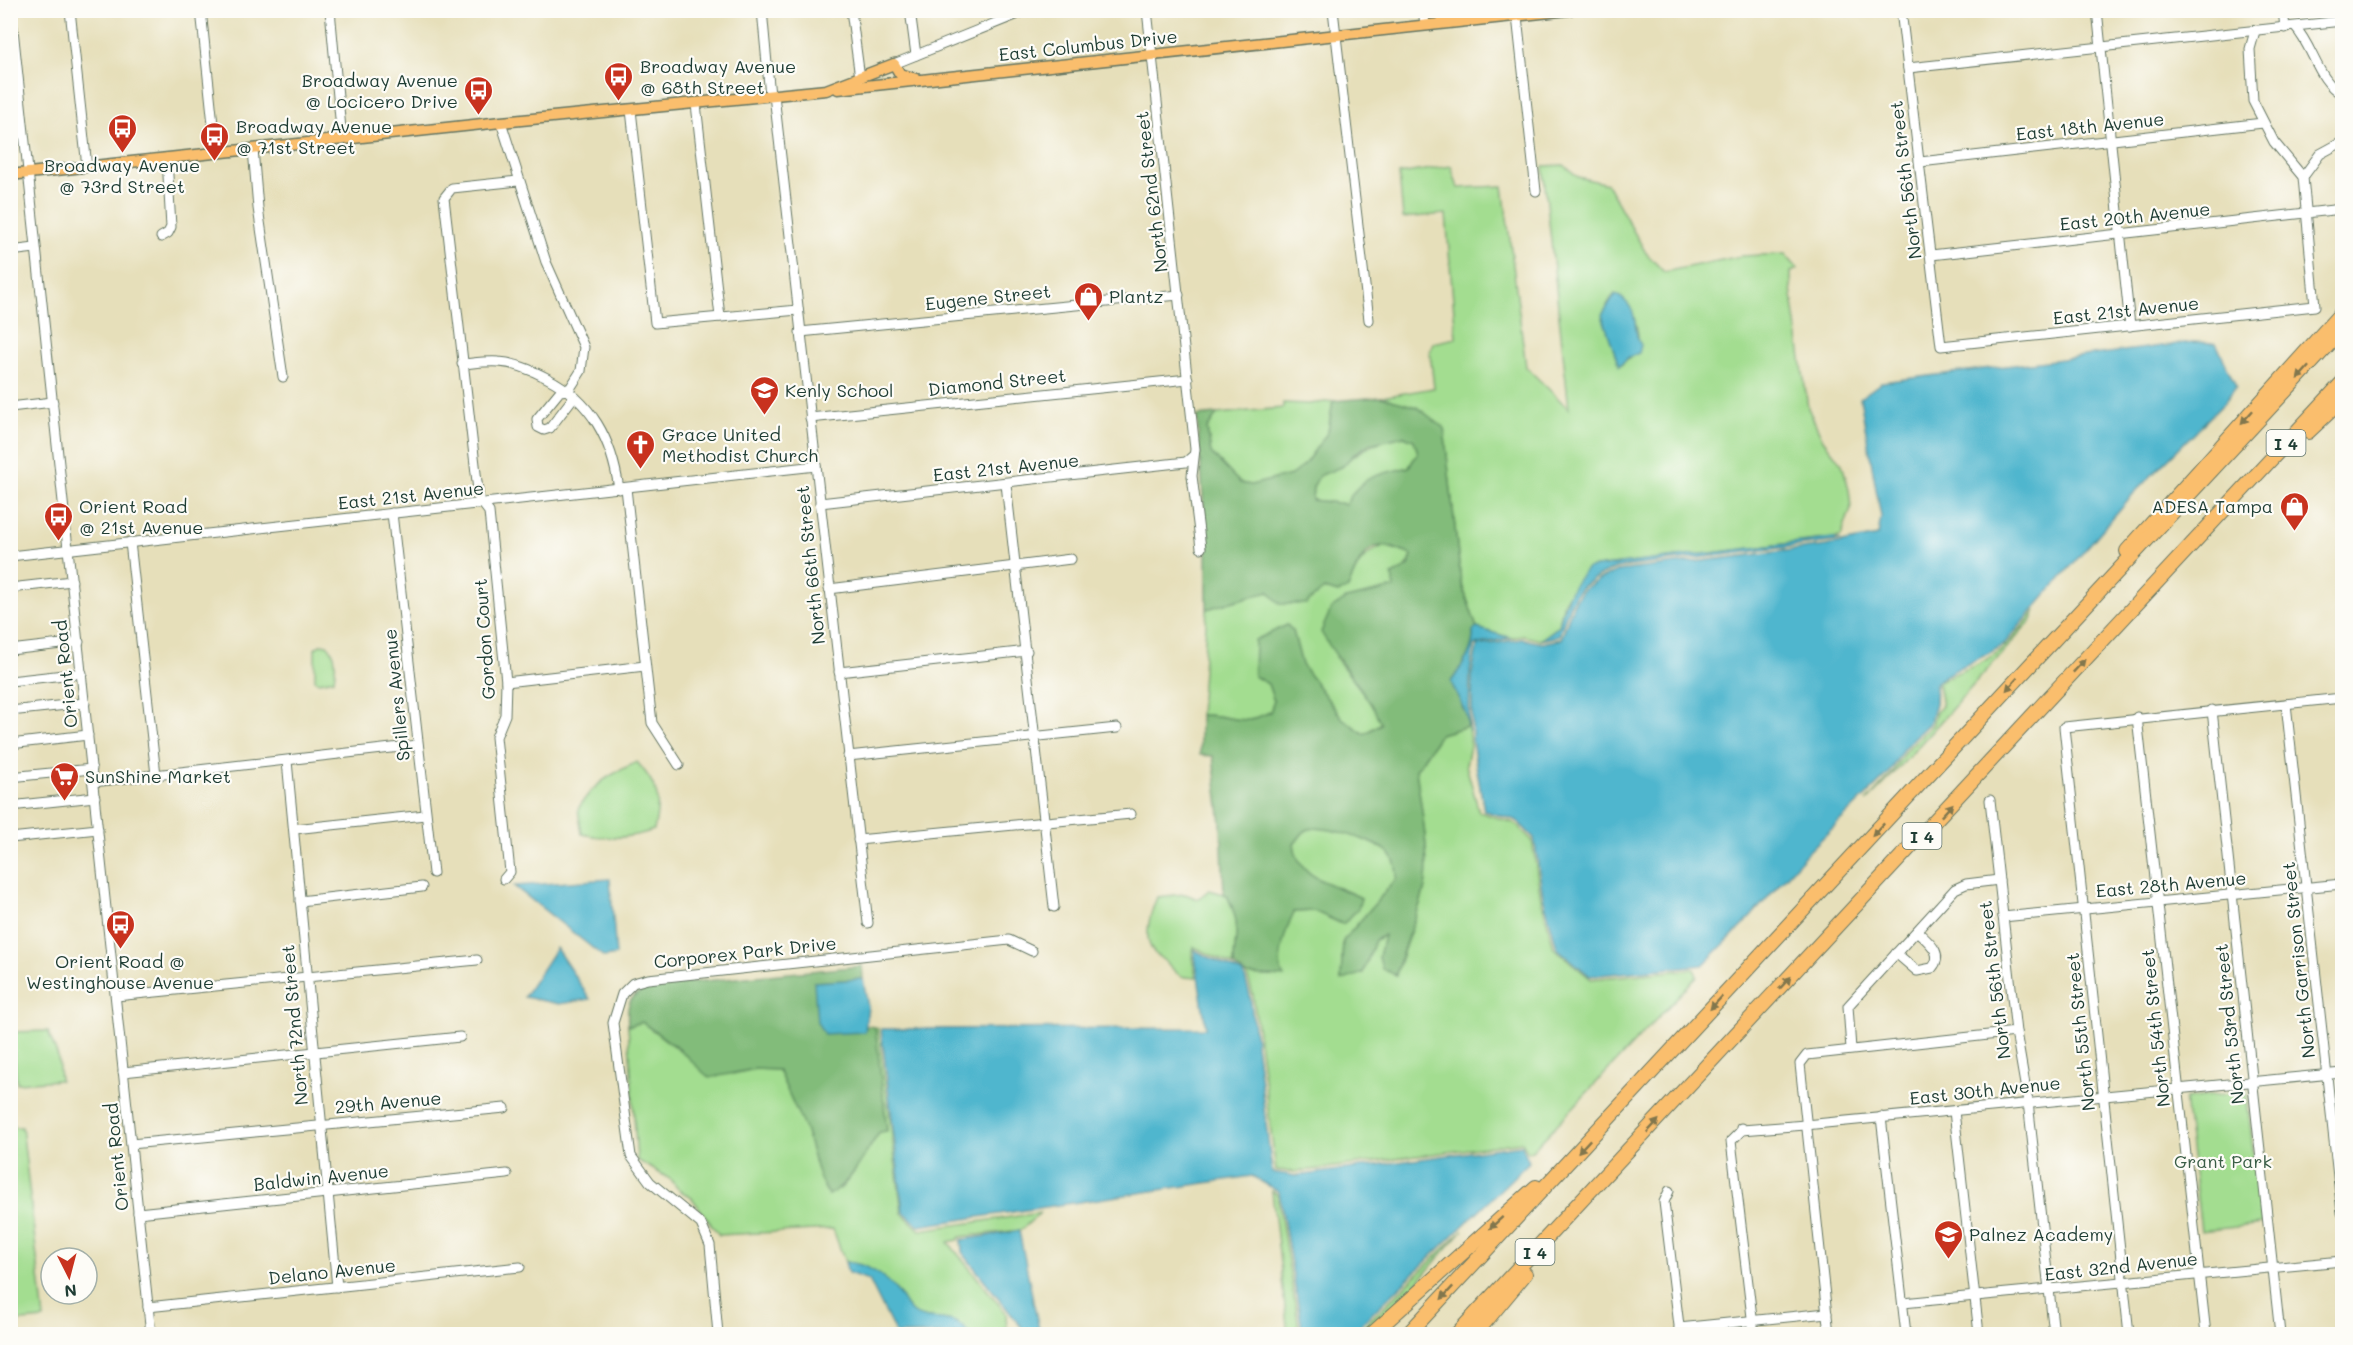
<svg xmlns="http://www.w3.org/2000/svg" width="2353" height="1345" viewBox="0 0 2353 1345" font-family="Mali,sans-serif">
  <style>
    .green { fill: #a3dd90; stroke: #618d62; stroke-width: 1.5; fill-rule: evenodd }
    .forest { fill: #82bc7a; stroke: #507c57; stroke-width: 1.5; fill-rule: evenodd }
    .water { fill: #50b6ce; stroke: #387a81; stroke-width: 1.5 }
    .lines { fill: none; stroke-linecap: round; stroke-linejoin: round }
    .minor-casing { stroke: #657663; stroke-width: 11 }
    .major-casing { stroke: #657663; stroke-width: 13 }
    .highway-casing { stroke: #657663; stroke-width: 16 }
    .minor { stroke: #fff; stroke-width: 9 }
    .major { stroke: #fabe6d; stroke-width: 10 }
    .highway { stroke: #fabe6d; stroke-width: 14 }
    .oneway { fill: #82774e }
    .labels { text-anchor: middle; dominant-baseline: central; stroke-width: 4.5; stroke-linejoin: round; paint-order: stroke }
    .shield { fill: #fdfcf7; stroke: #62766e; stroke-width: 1.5 }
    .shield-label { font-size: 16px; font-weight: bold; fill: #1f3d34 }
    .street-label { font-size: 18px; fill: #1f3d34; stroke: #fdfcf7 }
    .poi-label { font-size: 18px; fill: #1f3d34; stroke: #fdfcf7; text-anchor: start }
    .park-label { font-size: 18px; fill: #395d46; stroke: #fdfcf7 }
  </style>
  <rect width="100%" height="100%" fill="#fdfcf7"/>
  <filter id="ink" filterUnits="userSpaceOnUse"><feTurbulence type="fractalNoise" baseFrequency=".0167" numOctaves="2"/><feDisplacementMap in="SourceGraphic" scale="12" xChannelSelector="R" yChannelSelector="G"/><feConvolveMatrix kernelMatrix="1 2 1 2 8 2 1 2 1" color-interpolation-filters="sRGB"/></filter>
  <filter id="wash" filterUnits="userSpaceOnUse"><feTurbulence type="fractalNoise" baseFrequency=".008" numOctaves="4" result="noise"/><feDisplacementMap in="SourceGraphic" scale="24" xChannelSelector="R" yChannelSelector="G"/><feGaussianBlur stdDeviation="1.35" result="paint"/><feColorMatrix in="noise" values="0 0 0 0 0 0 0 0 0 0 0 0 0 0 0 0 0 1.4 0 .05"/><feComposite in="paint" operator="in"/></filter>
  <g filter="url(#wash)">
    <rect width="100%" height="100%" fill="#e6dfba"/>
    <g class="green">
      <path d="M1564,165L1578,177L1607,184L1646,253L1664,272L1741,256L1785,254L1798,269L1791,272V288L1808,408L1823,440L1842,464L1849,489L1851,508L1841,537L1588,568L1564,601L1559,626L1540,640L1523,636L1511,638L1477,628L1461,582L1444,428L1381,397L1434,388L1430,352L1433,343L1456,338L1446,214L1403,218L1399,174L1451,166L1458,188L1503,186L1526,367L1569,409L1543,166ZM1615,294C1631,303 1645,336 1634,352C1631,357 1625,360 1621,365C1614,343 1593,314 1615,294Z"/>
      <path d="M1333,401L1328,432L1304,465L1292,475L1251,485L1240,483L1211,453L1207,429L1217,414L1283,408V403L1309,404Z"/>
      <path d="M1404,436L1414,440L1418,453L1409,467L1353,492L1346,504L1312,500L1313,487L1319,476C1351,462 1367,440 1404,436Z"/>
      <path d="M1384,546L1413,555L1394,588L1346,599L1336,658L1371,703L1381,723L1364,734L1342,718L1302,665L1293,631L1268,684L1274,701L1270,712C1236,728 1232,714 1200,715L1207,609C1249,597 1295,580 1338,593L1348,588C1356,567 1362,554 1384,546Z"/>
      <path d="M2036,610L2032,620L1886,782L1866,802L1891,775L1905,751L1932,725L1935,713L1942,706L1938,683C1957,670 1973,669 1989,658C2008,647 2022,627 2036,610Z"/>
      <path d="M322,644L327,645C337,654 336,666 334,679L319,682L315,680V648Z"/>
      <path d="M1468,726L1470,746L1466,765L1479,812L1514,823L1532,840L1541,898L1554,948L1591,979L1694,969L1697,976L1532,1151L1528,1152L1522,1142L1296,1172L1276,1170L1253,995L1247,975L1283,976C1274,960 1286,928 1294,912L1314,911L1342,924L1361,898C1332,883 1298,880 1294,844C1298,840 1302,832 1307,830C1320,822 1377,842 1388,852C1395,858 1397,870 1397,878L1343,941L1341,980L1363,973L1375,940L1385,935L1379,957L1396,975C1404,946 1416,919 1424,891C1432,862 1420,801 1416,770L1440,734Z"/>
      <path d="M637,762C659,787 661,798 654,830C631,838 606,840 582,834L578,809C592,784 611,774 637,762Z"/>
      <path d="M1209,890L1227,895C1243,930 1234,932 1234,966L1194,947L1192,950L1196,977C1181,979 1178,975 1168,964C1163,959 1154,955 1151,948C1143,934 1152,910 1157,897L1185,894L1198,899Z"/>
      <path d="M642,1022L694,1062L733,1074L755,1069L778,1070L805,1129L819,1177L840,1189C857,1172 866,1151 880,1132L887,1130L875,1027L878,1028L902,1213L920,1230L1040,1213L1021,1230L960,1237L958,1240L948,1242L1006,1313L1007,1334H969C953,1311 931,1325 912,1312C906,1308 903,1300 899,1294C887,1276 865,1263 845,1262L833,1229L719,1235L692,1198L679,1190L670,1179L637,1160L628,1026Z"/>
      <path d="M48,1031L58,1057L60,1080L17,1083L11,1032Z"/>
      <path d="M2246,1091L2262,1224L2201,1231L2185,1099Z"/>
      <path d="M11,1127H22L44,1319L11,1322Z"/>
      <path d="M1272,1191L1277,1194L1300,1334H1288Z"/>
      <path d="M1463,1230L1413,1287L1364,1334H1356Z"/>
    </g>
    <g class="forest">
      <path d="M1381,397L1417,407L1444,428L1461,582L1477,628L1473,631C1475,650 1461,667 1451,682L1466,714L1468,726L1440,734L1416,770C1420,801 1432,862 1424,891C1416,920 1402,946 1396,975L1382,969L1379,957L1384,935L1375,940L1363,973L1341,981L1343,941L1397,878C1397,870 1395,858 1388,852C1377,842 1320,823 1307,830C1302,832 1298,840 1294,844C1298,880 1333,883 1361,898L1358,909L1343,924L1314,911L1294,912C1287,926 1274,963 1284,977L1247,975L1234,966C1234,932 1243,930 1227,895L1224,894L1221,824L1213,756L1200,755V715C1232,714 1236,728 1270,712L1274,701L1268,684L1254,676L1255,640L1287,625L1293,631L1302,665L1342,718L1364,734L1381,724C1367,691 1339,664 1321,632L1331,609L1346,599L1394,588L1392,575L1409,566L1412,555C1404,553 1393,546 1384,546C1363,544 1354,573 1348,588L1338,593L1324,589L1306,604H1280L1268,591L1207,609V549L1197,416L1217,414L1207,429L1211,453L1240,483L1251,485L1291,475L1304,465L1328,432L1333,401ZM1404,436L1414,440L1418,453L1409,467C1379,475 1363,473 1346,504L1312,500L1313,487L1319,476L1343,466L1354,454L1370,444Z"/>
      <path d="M862,966L863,979L814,982L865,1032L866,1026L875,1027L887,1131L880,1132C863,1155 854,1181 828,1195L819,1177L805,1129L778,1070L755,1069L709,1078L679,1049L642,1022L628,1026C626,1000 629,997 652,986Z"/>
    </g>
    <g class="water">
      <path d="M1615,294C1644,309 1630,331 1641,345L1639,353L1629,357L1619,366L1602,315Z"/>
      <path d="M2193,342L2216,343L2236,386L2224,403L2133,494L2005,643C1983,660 1958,665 1936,682L1935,703L1930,722L1903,749L1889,773L1806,854L1748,920L1703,965L1590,976L1557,948L1543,896L1534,838L1516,820L1484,811L1472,741V673L1477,646L1522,639L1542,643L1561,639C1577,596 1572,590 1617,571L1826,546L1878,536L1881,517L1860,398L1882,382Z"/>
      <path d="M1834,538L1839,541L1616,568C1572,587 1574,593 1559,636L1540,640L1559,626C1564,602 1570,586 1588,568Z"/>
      <path d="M1477,628L1511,638L1474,645L1470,673L1469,731L1466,714L1451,682C1461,667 1475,650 1473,631Z"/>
      <path d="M610,879L616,955L604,957L514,886Z"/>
      <path d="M556,948L590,999L559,1004L524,997Z"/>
      <path d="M1194,950L1244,974L1250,995L1272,1172L1296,1176L1522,1145L1529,1162L1351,1334H1303L1279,1192L1252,1176L919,1226L903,1211L881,1029L1206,1028Z"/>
      <path d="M863,979L868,1007L865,1032L824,1034L817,1022L814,982Z"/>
      <path d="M1019,1231L1040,1334H1027L962,1252L961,1240Z"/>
      <path d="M845,1262C865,1263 887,1276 899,1294C903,1300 906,1308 912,1312C931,1325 954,1311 969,1334H896L869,1280L848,1273Z"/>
    </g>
  </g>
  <g filter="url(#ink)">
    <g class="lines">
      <defs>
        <g id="minor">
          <path d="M11,10L151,1334"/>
          <path d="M70,10L87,167"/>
          <path d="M201,10L216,153"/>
          <path d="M330,10L342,140"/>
          <path d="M762,10L770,96"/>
          <path d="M851,10L860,78"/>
          <path d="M910,10L916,55"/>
          <path d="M1147,10L1195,449L1192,476L1201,548"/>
          <path d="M1333,10L1369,320"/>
          <path d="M1423,10L1425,24"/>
          <path d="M1901,10L1941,346L2315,306L2303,177L2274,142L2253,101L2250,49L2255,31"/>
          <path d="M2097,10L2130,326"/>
          <path d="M2283,10L2285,28"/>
          <path d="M1517,16L1536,191"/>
          <path d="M2295,27C2313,46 2318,82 2342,94"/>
          <path d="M894,64L1028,10"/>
          <path d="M1908,68L2342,21"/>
          <path d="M774,95L868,923"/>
          <path d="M696,104L720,317"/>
          <path d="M631,110L655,323L798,310"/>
          <path d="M501,122L546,262L584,347L581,371L569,390L573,398L550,428L544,430L538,427L537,419L560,391L569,390"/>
          <path d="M253,149L258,208L283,377"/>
          <path d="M1920,162L2263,123"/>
          <path d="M2303,177L2320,154L2342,142"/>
          <path d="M161,237L168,233L171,227L167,158"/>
          <path d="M10,251L35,248"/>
          <path d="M1931,255L2342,209"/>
          <path d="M800,332L1179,295"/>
          <path d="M462,364C474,363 487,361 499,362C516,363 532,370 547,378C592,401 612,440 619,489"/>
          <path d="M10,407L53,402"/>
          <path d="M810,418L1188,379"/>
          <path d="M1006,484L1054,907"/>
          <path d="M626,488L652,723L679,765"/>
          <path d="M820,503L1186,462L1193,456"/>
          <path d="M392,513L433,873"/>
          <path d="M130,542L156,775"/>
          <path d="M10,556L816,466"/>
          <path d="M10,588L72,581"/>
          <path d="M829,589L1071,559"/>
          <path d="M10,650L79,642"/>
          <path d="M839,672L1027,651"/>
          <path d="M10,681L82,673"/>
          <path d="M506,682L645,666"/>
          <path d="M2286,704L2342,1213"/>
          <path d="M2212,710L2280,1334"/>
          <path d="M10,711L85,703"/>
          <path d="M2137,717L2206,1334"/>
          <path d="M10,744L88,735"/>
          <path d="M848,756L1117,728"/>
          <path d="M287,761L337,1287"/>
          <path d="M10,777L92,769"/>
          <path d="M93,782L418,745"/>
          <path d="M1990,800L2016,1032L2028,1102L2054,1334"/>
          <path d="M10,806L95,797"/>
          <path d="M294,829L425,815"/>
          <path d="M10,838L98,829"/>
          <path d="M858,840L1131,814"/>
          <path d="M504,879L510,872L496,737L505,715L506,682L489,512L479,499L444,198L452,188L518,181"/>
          <path d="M300,901L422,887"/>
          <path d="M2003,917L2342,884"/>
          <path d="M1896,953L1917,971L1932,968C1945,953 1928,942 1917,931"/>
          <path d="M116,996L477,960"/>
          <path d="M1851,1049L1848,1006L1955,889L1966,884L1999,880"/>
          <path d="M123,1072L460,1037"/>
          <path d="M1954,1111L1979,1334"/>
          <path d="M1881,1117L1906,1334"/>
          <path d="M1741,1128L1742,1130L1805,1125L2342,1073"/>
          <path d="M1742,1130L1731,1141L1754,1334"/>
          <path d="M131,1144L505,1108"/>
          <path d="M1669,1191L1664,1202L1680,1334"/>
          <path d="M138,1213L507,1174"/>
          <path d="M1903,1303L2342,1261"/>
          <path d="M148,1307L520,1267"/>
          <path d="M1679,1328L1827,1313"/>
          <path d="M718,1334L710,1245L701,1224L650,1182L631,1156L613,1023L622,994L633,983L648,979L1009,940L1032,951"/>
          <path d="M1829,1334L1800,1064L1807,1055L2016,1032"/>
          <path d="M2129,1334L2064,727L2342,698"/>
        </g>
        <g id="major">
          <path d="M838,89L1569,10"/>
          <path d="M10,175L501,122L826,90L894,64L900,74L919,80"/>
        </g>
        <g id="highway">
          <path d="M2308,432L2342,400"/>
          <path d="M2127,551L2342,312"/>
          <path d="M1372,1334L1536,1187"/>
          <path d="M1408,1334L2342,330"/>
          <path d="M1457,1334L2342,383"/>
          <path d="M1475,1334L1525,1274"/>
        </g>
      </defs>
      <use href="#minor" class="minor-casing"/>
      <use href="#major" class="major-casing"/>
      <use href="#highway" class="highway-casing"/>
      <use href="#minor" class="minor"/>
      <use href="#major" class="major"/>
      <use href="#highway" class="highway"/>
    </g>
    <defs><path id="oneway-solid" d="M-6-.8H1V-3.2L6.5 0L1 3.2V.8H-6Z" transform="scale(1.5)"/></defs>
    <g class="oneway">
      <use href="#oneway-solid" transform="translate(2303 373) rotate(132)"/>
      <use href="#oneway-solid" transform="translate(2247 417) rotate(132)"/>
      <use href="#oneway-solid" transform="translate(2079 666) rotate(-47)"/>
      <use href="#oneway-solid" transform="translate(2012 684) rotate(132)"/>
      <use href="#oneway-solid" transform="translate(1947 810) rotate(-47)"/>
      <use href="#oneway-solid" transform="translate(1878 830) rotate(133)"/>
      <use href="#oneway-solid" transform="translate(1785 983) rotate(-47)"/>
      <use href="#oneway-solid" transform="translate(1716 1003) rotate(133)"/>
      <use href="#oneway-solid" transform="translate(1653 1126) rotate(-47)"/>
      <use href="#oneway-solid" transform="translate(1584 1146) rotate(133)"/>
      <use href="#oneway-solid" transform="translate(1496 1223) rotate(138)"/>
      <use href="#oneway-solid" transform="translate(1447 1293) rotate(133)"/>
    </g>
  </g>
  <defs>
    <symbol id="bus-pin" viewBox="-11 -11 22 30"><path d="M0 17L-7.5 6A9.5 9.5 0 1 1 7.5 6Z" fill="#c8321e" stroke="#fdfcf7"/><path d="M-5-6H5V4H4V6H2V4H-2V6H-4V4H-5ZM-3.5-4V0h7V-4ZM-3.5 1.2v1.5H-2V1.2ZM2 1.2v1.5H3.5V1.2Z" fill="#fff"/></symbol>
    <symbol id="shop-pin" viewBox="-11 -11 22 30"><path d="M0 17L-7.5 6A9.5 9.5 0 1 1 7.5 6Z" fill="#c8321e" stroke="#fdfcf7"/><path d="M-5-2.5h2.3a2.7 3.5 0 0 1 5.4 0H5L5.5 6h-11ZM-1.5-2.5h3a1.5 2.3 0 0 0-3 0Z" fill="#fff"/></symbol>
    <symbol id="school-pin" viewBox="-11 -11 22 30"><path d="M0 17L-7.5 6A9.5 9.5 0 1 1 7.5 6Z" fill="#c8321e" stroke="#fdfcf7"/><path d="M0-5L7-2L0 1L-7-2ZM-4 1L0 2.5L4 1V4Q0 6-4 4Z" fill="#fff"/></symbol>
    <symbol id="church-pin" viewBox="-11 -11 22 30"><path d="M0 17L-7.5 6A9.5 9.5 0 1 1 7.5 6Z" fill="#c8321e" stroke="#fdfcf7"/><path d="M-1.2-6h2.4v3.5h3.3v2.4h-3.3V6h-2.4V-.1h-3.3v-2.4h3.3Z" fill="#fff"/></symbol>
    <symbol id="supermarket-pin" viewBox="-11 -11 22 30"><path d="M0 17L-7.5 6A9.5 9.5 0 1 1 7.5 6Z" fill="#c8321e" stroke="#fdfcf7"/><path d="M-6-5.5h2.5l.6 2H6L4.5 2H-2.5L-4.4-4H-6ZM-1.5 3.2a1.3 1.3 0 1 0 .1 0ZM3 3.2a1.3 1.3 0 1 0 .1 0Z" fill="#fff"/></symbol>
  </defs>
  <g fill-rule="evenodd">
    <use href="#bus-pin" x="602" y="60" width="33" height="45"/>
    <use href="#bus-pin" x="462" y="74" width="33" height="45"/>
    <use href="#bus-pin" x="106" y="112" width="33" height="45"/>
    <use href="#bus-pin" x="198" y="120" width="33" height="45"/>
    <use href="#shop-pin" x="1072" y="280" width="33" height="45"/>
    <use href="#school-pin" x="748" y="374" width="33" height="45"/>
    <use href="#church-pin" x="624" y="428" width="33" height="45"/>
    <use href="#shop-pin" x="2278" y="490" width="33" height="45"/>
    <use href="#bus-pin" x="42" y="500" width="33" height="45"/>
    <use href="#supermarket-pin" x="48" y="760" width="33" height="45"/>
    <use href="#bus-pin" x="104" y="908" width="33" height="45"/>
    <use href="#school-pin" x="1932" y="1218" width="33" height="45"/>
  </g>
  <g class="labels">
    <g class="shield">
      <rect x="2266.5" y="430" width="39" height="26" rx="4.5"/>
      <rect x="1902.5" y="823" width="39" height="26" rx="4.5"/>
      <rect x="1515.5" y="1239" width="39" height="26" rx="4.5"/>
    </g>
    <g class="shield-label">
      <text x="2286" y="443">I 4</text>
      <text x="1922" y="836">I 4</text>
      <text x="1535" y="1252">I 4</text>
    </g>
    <g class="street-label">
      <text transform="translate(1088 45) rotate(-6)">East Columbus Drive</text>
      <text transform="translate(2090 126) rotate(-6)">East 18th Avenue</text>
      <text transform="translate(1905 180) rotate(-97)">North 56th Street</text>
      <text transform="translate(1151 192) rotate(-97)">North 62nd Street</text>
      <text transform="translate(2135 216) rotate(-6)">East 20th Avenue</text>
      <text transform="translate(988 297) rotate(-6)">Eugene Street</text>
      <text transform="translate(2126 310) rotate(-6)">East 21st Avenue</text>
      <text transform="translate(997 382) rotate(-6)">Diamond Street</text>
      <text transform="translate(1006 467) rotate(-6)">East 21st Avenue</text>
      <text transform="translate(411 495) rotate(-6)">East 21st Avenue</text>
      <text transform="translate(810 565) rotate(-96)">North 66th Street</text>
      <text transform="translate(484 639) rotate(-94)">Gordon Court</text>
      <text transform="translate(65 674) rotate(-96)">Orient Road</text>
      <text transform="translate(396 695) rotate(-96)">Spillers Avenue</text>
      <text transform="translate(2171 884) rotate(-5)">East 28th Avenue</text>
      <text transform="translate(745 952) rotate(-6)">Corporex Park Drive</text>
      <text transform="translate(2298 960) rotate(-96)">North Garrison Street</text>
      <text transform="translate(1994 980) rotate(-97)">North 56th Street</text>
      <text transform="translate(2229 1024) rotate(-96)">North 53rd Street</text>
      <text transform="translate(294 1025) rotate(-95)">North 72nd Street</text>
      <text transform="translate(2155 1028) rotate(-96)">North 54th Street</text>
      <text transform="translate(2080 1032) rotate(-96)">North 55th Street</text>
      <text transform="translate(1985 1090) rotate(-6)">East 30th Avenue</text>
      <text transform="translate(388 1102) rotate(-5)">29th Avenue</text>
      <text transform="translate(116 1157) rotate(-96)">Orient Road</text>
      <text transform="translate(321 1177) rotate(-6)">Baldwin Avenue</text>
      <text transform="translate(2121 1266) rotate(-6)">East 32nd Avenue</text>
      <text transform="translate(332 1271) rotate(-6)">Delano Avenue</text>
    </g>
    <g class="poi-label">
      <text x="640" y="66">Broadway Avenue<tspan x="640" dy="21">@ 68th Street</tspan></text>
      <text x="458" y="80" text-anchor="end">Broadway Avenue<tspan x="458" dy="21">@ Locicero Drive</tspan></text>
      <text x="236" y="126">Broadway Avenue<tspan x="236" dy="21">@ 71st Street</tspan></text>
      <text x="122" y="165" text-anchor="middle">Broadway Avenue<tspan x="122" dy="21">@ 73rd Street</tspan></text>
      <text x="1109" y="296">Plantz</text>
      <text x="785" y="390">Kenly School</text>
      <text x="662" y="434">Grace United<tspan x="662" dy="21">Methodist Church</tspan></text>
      <text x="79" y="506">Orient Road<tspan x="79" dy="21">@ 21st Avenue</tspan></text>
      <text x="2273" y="506" text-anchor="end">ADESA Tampa</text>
      <text x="85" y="776">SunShine Market</text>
      <text x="120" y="961" text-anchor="middle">Orient Road @<tspan x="120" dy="21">Westinghouse Avenue</tspan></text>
      <text x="1969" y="1234">Palnez Academy</text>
    </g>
    <g class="park-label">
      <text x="2223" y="1161">Grant Park</text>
    </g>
  </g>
  <rect width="2353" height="1345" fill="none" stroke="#fdfcf7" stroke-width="36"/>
  <g transform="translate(69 1276) rotate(174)"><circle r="28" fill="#fdfcf7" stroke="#a4b0a9" stroke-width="1.5"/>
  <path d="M0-4.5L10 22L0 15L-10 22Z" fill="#c8321e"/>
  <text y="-9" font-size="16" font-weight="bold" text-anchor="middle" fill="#1f3d34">N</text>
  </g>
</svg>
